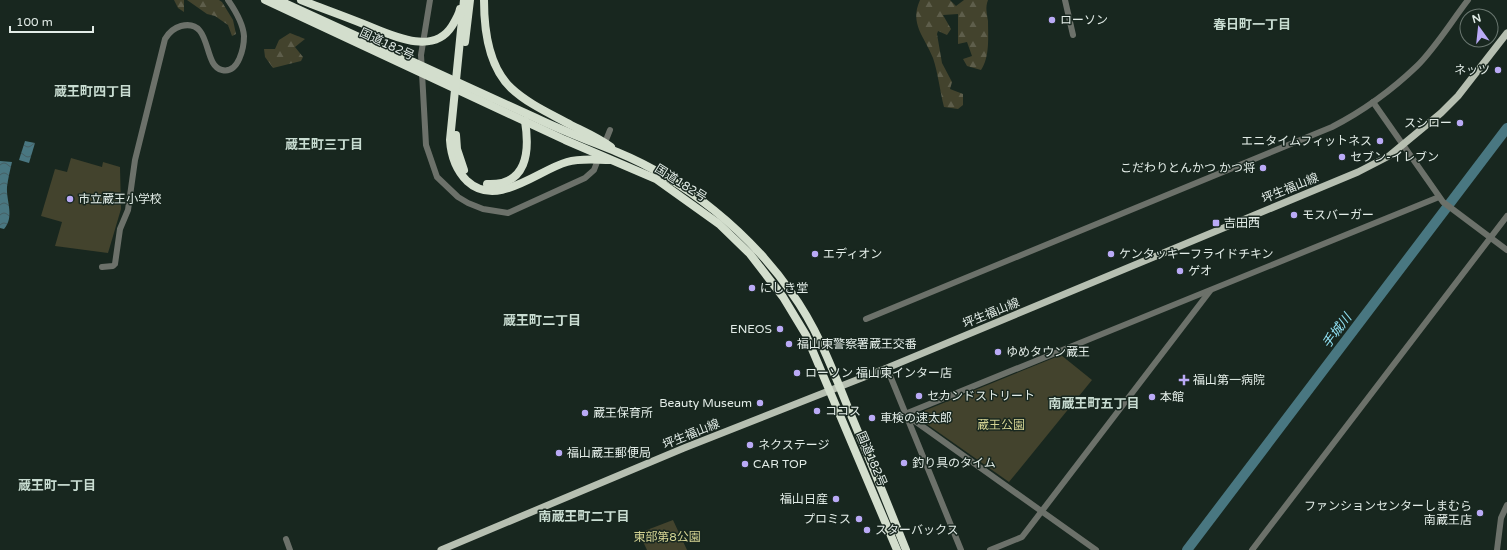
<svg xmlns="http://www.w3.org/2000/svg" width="1507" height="550" viewBox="0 0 1507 550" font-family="'Varela Round','Noto Sans JP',sans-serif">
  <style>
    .forest { fill: url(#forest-firs) }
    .park { fill: #43432d }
    .water { fill: url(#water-waves) }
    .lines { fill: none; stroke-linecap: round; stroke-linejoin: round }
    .river { stroke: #497781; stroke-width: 10 }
    .minor { stroke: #6c716a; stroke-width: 6 }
    .major { stroke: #b6bfb1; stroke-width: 7 }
    .highway { stroke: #d3decd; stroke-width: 8 }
    .poi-dot { fill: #baaaf6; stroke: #18271f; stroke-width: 1.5 }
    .labels { text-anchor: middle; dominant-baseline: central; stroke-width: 3; stroke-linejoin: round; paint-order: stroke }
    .poi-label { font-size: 12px; fill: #e2ece7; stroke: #18271f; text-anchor: start }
    .street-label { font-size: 12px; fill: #e2ece7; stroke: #18271f }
    .park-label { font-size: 12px; fill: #d3d393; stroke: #18271f }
    .neighbourhood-label { font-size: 13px; font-weight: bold; fill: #c9ddd2; stroke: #18271f }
    .water-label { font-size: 13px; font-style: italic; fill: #91e2f5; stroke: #18271f }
  </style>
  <defs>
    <pattern id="forest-firs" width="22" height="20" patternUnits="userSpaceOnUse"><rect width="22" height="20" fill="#43432d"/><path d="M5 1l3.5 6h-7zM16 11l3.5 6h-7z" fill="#5e5e4b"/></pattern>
    <pattern id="water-waves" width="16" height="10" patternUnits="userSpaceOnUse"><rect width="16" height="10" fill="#497781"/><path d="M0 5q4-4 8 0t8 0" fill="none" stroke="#465f63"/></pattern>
  </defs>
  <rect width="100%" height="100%" fill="#18271f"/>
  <g class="forest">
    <path d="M174,0H184V12L178,8Z"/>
    <path d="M187,0H219L222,2L233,20L236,34L232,36L228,25L215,16L207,14Z"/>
    <path d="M920,0H950L956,6L964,0H988C985,8 987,13 988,21C988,37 990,57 981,70L967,66L963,59L972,56L967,42L958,44V14L943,15L951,29L947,35L938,31L937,34L942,63L952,82L950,89L963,94V105L958,109L944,107C940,91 938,73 933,58C925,37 909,24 920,0Z"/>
    <path d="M290,33L305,39L295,47L303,57L301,61L273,68L265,57L264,49H275L279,40Z"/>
  </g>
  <g class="park">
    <path d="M71,158L102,167L103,162L120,167L121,209L108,253L55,246L62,222L41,216L55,169L67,172Z"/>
    <path d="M1061,355L1092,380L1009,482L914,415Z"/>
    <path d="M673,520L687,550H647L639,533Z"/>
  </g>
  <g class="water">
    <path d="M25,141L35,143L29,163L19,160Z"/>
    <path d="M0,161L12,162C10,170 8,179 7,187C6,201 15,217 4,229L0,228Z"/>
  </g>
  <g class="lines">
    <path class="river" d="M1187,550L1507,128"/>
    <g class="minor">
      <path d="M430,0L421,55L426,145L437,177L458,197L468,203L483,209L508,213L585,178L594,170L599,157"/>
      <path d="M1065,0L1073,35"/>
      <path d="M1373,102L1443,202L1507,250"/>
      <path d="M604,145L610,130"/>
      <path d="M102,267L113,266L115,264L120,229L128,210L135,160L165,39C169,32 174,28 181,26C213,18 202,66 222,70C239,74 244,47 244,36C243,23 235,10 228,0"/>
      <path d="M866,319L1332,127C1363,111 1392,90 1417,66C1436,47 1451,22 1468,0"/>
      <path d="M887,368L961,550"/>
      <path d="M905,414L1439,197"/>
      <path d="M905,414L1096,550"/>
      <path d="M286,539L290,550"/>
      <path d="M990,550L1022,537L1210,291"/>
      <path d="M1252,550L1507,216"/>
      <path d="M1497,550L1501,518L1507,505"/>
    </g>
    <path class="major" d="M441,550L684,448L887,368L1358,172L1389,156L1441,113L1458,96L1507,33"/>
    <g class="highway">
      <path d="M265,0L565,140L656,179L719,224L750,254L783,297L806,335L897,550"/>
      <path d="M278,0C364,39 450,78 536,118C563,131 590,141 617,152C685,180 749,232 791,292C818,329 834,373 851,415C870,460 888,505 906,550"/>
      <path d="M301,0C321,8 341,15 361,23C387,33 432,58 452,26C455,21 459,15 460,9"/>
      <path d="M464,0L450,140C451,156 455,169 467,181C497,209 538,170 567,162C581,158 596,160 610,160"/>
      <path d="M484,0C484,30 489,67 511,88C528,104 551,114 571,125C585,132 599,138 611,147"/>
      <path d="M465,42L470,0"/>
      <path d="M456,135L457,149L464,170"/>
      <path d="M487,184C527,186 530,152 525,121"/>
    </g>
  </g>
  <g class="poi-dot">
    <circle cx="1052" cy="20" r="4"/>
    <circle cx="1498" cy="70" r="4"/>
    <circle cx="1460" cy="123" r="4"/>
    <circle cx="1380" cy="141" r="4"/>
    <circle cx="1342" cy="157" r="4"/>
    <circle cx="1263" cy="168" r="4"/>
    <circle cx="70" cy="199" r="4"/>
    <circle cx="1294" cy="215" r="4"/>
    <rect x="1212" y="219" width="8" height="8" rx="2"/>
    <circle cx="815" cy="254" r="4"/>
    <circle cx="1111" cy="254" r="4"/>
    <circle cx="1180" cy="271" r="4"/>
    <circle cx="752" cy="288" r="4"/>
    <circle cx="780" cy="329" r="4"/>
    <circle cx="789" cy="344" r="4"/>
    <circle cx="998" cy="352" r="4"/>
    <circle cx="797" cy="373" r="4"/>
    <path d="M1182 374h4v4h4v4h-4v4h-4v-4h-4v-4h4z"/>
    <circle cx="919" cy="396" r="4"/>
    <circle cx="1152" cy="397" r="4"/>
    <circle cx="760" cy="403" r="4"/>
    <circle cx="817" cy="411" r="4"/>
    <circle cx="585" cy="413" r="4"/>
    <circle cx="872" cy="418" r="4"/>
    <circle cx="750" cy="445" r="4"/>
    <circle cx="559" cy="453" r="4"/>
    <circle cx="904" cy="463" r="4"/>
    <circle cx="745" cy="464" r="4"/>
    <circle cx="836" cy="499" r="4"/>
    <circle cx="1480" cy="513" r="4"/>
    <circle cx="859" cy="519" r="4"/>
    <circle cx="867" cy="530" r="4"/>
  </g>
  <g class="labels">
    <g class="poi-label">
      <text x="1060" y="20">ローソン</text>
      <text x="1490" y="70" text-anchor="end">ネッツ</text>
      <text x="1452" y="123" text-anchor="end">スシロー</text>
      <text x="1372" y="141" text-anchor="end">エニタイムフィットネス</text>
      <text x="1350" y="157">セブン-イレブン</text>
      <text x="1255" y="168" text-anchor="end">こだわりとんかつ かつ将</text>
      <text x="78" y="199">市立蔵王小学校</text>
      <text x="1302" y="215">モスバーガー</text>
      <text x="1224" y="223">吉田西</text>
      <text x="823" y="254">エディオン</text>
      <text x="1119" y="254">ケンタッキーフライドチキン</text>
      <text x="1188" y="271">ゲオ</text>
      <text x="760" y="288">にしき堂</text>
      <text x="772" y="329" text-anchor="end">ENEOS</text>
      <text x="797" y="344">福山東警察署蔵王交番</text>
      <text x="1006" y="352">ゆめタウン蔵王</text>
      <text x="805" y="373">ローソン 福山東インター店</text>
      <text x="1193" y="380">福山第一病院</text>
      <text x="927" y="396">セカンドストリート</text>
      <text x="1160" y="397">本館</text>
      <text x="752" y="403" text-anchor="end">Beauty Museum</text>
      <text x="825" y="411">ココス</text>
      <text x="593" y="413">蔵王保育所</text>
      <text x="880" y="418">車検の速太郎</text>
      <text x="758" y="445">ネクステージ</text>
      <text x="567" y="453">福山蔵王郵便局</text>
      <text x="912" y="463">釣り具のタイム</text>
      <text x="753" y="464">CAR TOP</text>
      <text x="828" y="499" text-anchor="end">福山日産</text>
      <text x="1472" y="506" text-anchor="end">ファンションセンターしまむら<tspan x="1472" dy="14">南蔵王店</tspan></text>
      <text x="851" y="519" text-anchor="end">プロミス</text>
      <text x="875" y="530">スターバックス</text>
    </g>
    <g class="street-label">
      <text transform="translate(387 44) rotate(25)">国道182号</text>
      <text transform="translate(681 183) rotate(32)">国道182号</text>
      <text transform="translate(1290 188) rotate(-22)">坪生福山線</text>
      <text transform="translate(991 313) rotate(-22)">坪生福山線</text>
      <text transform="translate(691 434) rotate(-22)">坪生福山線</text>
      <text transform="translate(872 459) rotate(67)">国道182号</text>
    </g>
    <g class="park-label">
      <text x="1001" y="425">蔵王公園</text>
      <text x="667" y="537">東部第8公園</text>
    </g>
    <g class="neighbourhood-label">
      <text x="1252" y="25">春日町一丁目</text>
      <text x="93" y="92">蔵王町四丁目</text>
      <text x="324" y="145">蔵王町三丁目</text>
      <text x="542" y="321">蔵王町二丁目</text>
      <text x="1094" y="404">南蔵王町五丁目</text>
      <text x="57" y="486">蔵王町一丁目</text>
      <text x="584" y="517">南蔵王町二丁目</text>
    </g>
    <g class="water-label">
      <text transform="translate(1337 331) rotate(-53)">手城川</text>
    </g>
  </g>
  <g transform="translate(1479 28) rotate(345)"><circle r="19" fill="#18271f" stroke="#69766f"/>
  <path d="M0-3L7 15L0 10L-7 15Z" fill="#baaaf6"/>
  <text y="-6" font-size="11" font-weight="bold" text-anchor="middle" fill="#e2ece7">N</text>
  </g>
  <path d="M10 26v6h83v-6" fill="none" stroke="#e2ece7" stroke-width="2"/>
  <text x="16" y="26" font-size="12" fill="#e2ece7" stroke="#18271f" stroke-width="3" paint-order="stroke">100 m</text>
</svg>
